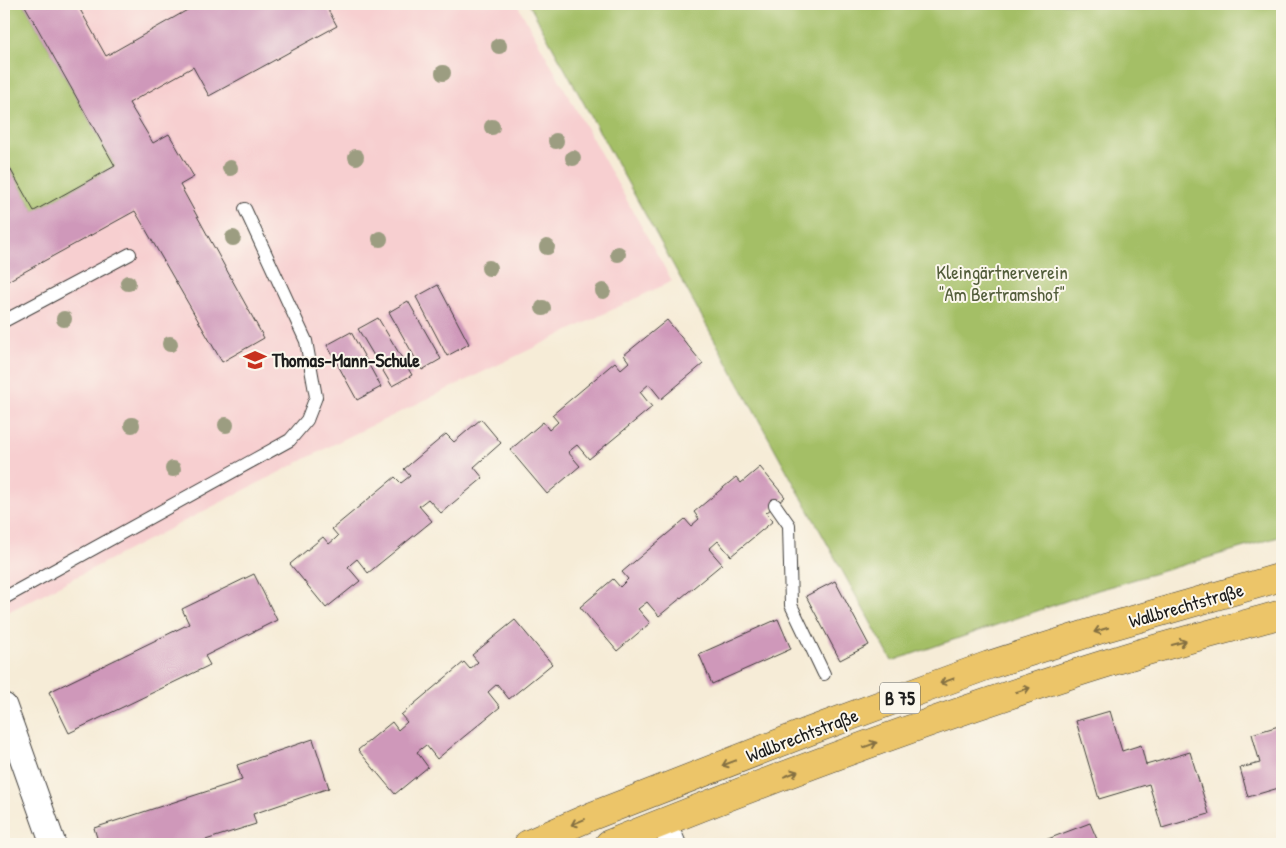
<svg xmlns="http://www.w3.org/2000/svg" width="1286" height="848" viewBox="0 0 1286 848" font-family="'Patrick Hand',sans-serif">
  <style>
    .built { fill: #f7cfd0 }
    .green { fill: #a4bf66; stroke: #606e41 }
    .building { fill: #cf98ba }
    .lines { fill: none; stroke-linecap: round; stroke-linejoin: round }
    .service-casing { stroke: #3d3b38; stroke-width: 14 }
    .minor-casing { stroke: #3d3b38; stroke-width: 27 }
    .primary-casing { stroke: #3d3b38; stroke-width: 29 }
    .service { stroke: #fff; stroke-width: 12 }
    .minor { stroke: #fff; stroke-width: 25 }
    .primary { stroke: #ecc569; stroke-width: 28 }
    .tree { fill: #9c9d81 }
    .oneway { stroke: #847042 }
    .labels { text-anchor: middle; dominant-baseline: central; stroke-width: 4; stroke-linejoin: round; paint-order: stroke }
    .shield { fill: #fbf7ec; stroke: #5f5e5a; stroke-width: 1 }
    .shield-label { font-size: 18px; font-weight: bold; fill: #1c1c1c }
    .park-label { font-size: 19px; fill: #525d3a; stroke: #fbf7ec }
    .poi-label { font-size: 19px; font-weight: bold; fill: #1c1c1c; stroke: #fbf7ec; text-anchor: start }
    .street-label { font-size: 19px; fill: #1c1c1c; stroke: #fbf7ec }
  </style>
  <rect width="100%" height="100%" fill="#fbf7ec"/>
  <filter id="ink" filterUnits="userSpaceOnUse"><feTurbulence type="fractalNoise" baseFrequency=".02" numOctaves="2"/><feDisplacementMap in="SourceGraphic" scale="10" xChannelSelector="R" yChannelSelector="G"/><feConvolveMatrix kernelMatrix="1 2 1 2 8 2 1 2 1" color-interpolation-filters="sRGB"/></filter>
  <filter id="wash" filterUnits="userSpaceOnUse"><feTurbulence type="fractalNoise" baseFrequency=".0096" numOctaves="4" result="noise"/><feDisplacementMap in="SourceGraphic" scale="20" xChannelSelector="R" yChannelSelector="G"/><feGaussianBlur stdDeviation="1.12" result="paint"/><feColorMatrix in="noise" values="0 0 0 0 0 0 0 0 0 0 0 0 0 0 0 0 0 1.4 0 .05"/><feComposite in="paint" operator="in"/></filter>
  <g filter="url(#wash)">
    <rect width="100%" height="100%" fill="#f6ecd7"/>
    <path class="built" d="M4,4H517L672,281L342,440L4,614Z"/>
    <g class="green">
      <path d="M4,4H24L115,166L34,211L4,158Z"/>
      <path d="M529,4H1282V536L1098,590L892,661Z"/>
    </g>
    <g id="blocks">
      <g class="building">
        <path d="M24,4H77L106,56L198,4H325L337,26L209,96L193,67L129,103L153,143L169,134L194,177L180,185L264,338L222,362L135,211L4,283V158L34,211L115,166Z"/>
        <path d="M438,285L469,344L447,356L416,297Z"/>
        <path d="M408,301L441,359L422,370L389,312Z"/>
        <path d="M378,318L412,375L392,386L358,329Z"/>
        <path d="M667,320L703,364L661,399L649,384L640,392L652,407L589,459L577,445L572,449L568,452L580,466L547,494L510,450L543,422L549,430L558,422L552,415L615,362L621,369L629,362L624,355Z"/>
        <path d="M351,332L381,387L357,400L327,345Z"/>
        <path d="M481,419L501,443L474,467L483,478L441,513L428,499L419,506L432,521L368,573L357,559L351,564L348,567L360,581L326,608L290,564L323,537L329,544L335,539L338,536L332,529L395,477L401,483L410,476L404,469L446,434L454,442Z"/>
        <path d="M760,467L785,497L766,513L773,521L731,556L718,541L709,549L722,564L659,616L647,602L638,609L650,623L617,651L580,607L613,579L620,587L628,579L622,572L685,519L691,526L699,519L694,512L736,477L741,483Z"/>
        <path d="M254,574L277,620L205,656L210,665L69,733L49,692L189,624L182,609Z"/>
        <path d="M835,581L869,645L840,660L806,596Z"/>
        <path d="M778,619L791,649L712,684L699,654Z"/>
        <path d="M515,620L552,664L509,699L497,684L488,692L500,707L437,759L426,745L417,752L428,767L395,794L358,750L392,722L398,730L407,722L401,715L464,662L470,669L478,662L472,655Z"/>
        <path d="M1110,711L1122,751L1141,745L1146,765L1190,752L1209,814L1162,828L1149,784L1099,799L1076,721Z"/>
        <path d="M1282,725V787L1248,797L1240,768L1260,763L1252,734Z"/>
        <path d="M313,739L329,788L253,814L256,824L193,844H99L94,828L242,780L237,765Z"/>
        <path d="M1090,823L1099,844H1041L1040,842Z"/>
      </g>
    </g>
  </g>
  <g filter="url(#ink)">
    <use href="#blocks" fill-opacity="0" stroke="#3d3b38" stroke-width="1"/>
    <g class="lines">
      <defs>
        <g id="service">
          <path d="M4,321L130,254"/>
          <path d="M775,505L789,525L791,605L824,674"/>
          <path d="M4,598L290,440L307,420L316,397L306,341L245,209"/>
        </g>
        <g id="minor">
          <path d="M4,706L53,844"/>
          <path d="M664,822L673,844"/>
        </g>
        <g id="primary">
          <path d="M528,844L592,816L810,731L989,665L1105,628L1282,577"/>
          <path d="M609,844C775,777 943,714 1114,661C1170,643 1226,630 1282,614"/>
        </g>
      </defs>
      <use href="#service" class="service-casing"/>
      <use href="#minor" class="minor-casing"/>
      <use href="#primary" class="primary-casing"/>
      <use href="#service" class="service"/>
      <use href="#minor" class="minor"/>
      <use href="#primary" class="primary"/>
    </g>
    <g class="tree">
      <circle cx="499" cy="46" r="8"/>
      <circle cx="443" cy="73" r="8"/>
      <circle cx="492" cy="127" r="8"/>
      <circle cx="556" cy="141" r="8"/>
      <circle cx="356" cy="157" r="8"/>
      <circle cx="573" cy="158" r="8"/>
      <circle cx="230" cy="168" r="8"/>
      <circle cx="233" cy="238" r="8"/>
      <circle cx="380" cy="239" r="8"/>
      <circle cx="547" cy="247" r="8"/>
      <circle cx="618" cy="254" r="8"/>
      <circle cx="489" cy="268" r="8"/>
      <circle cx="128" cy="283" r="8"/>
      <circle cx="603" cy="291" r="8"/>
      <circle cx="543" cy="308" r="8"/>
      <circle cx="64" cy="319" r="8"/>
      <circle cx="170" cy="344" r="8"/>
      <circle cx="132" cy="425" r="8"/>
      <circle cx="226" cy="425" r="8"/>
      <circle cx="173" cy="469" r="8"/>
    </g>
    <defs><path id="oneway-shaft" d="M-6 0H5M1.5-3L5.5 0L1.5 3" fill="none" stroke-width="1.6" stroke-linecap="round" stroke-linejoin="round" transform="scale(1.25)"/></defs>
    <g class="oneway">
      <use href="#oneway-shaft" transform="translate(1101 630) rotate(163)"/>
      <use href="#oneway-shaft" transform="translate(1179 643) rotate(-15)"/>
      <use href="#oneway-shaft" transform="translate(947 681) rotate(160)"/>
      <use href="#oneway-shaft" transform="translate(1023 690) rotate(-18)"/>
      <use href="#oneway-shaft" transform="translate(870 745) rotate(-20)"/>
      <use href="#oneway-shaft" transform="translate(729 763) rotate(159)"/>
      <use href="#oneway-shaft" transform="translate(791 774) rotate(-21)"/>
      <use href="#oneway-shaft" transform="translate(578 822) rotate(157)"/>
    </g>
  </g>
  <defs>
    <symbol id="school-bare" viewBox="-9 -9 18 18"><path d="M0-5L7-2L0 1L-7-2ZM-4 1L0 2.5L4 1V4Q0 6-4 4Z" fill="#c8321e" stroke="#fbf7ec" stroke-width="2.5" paint-order="stroke"/></symbol>
  </defs>
  <g fill-rule="evenodd">
    <use href="#school-bare" x="239" y="344" width="32" height="32"/>
  </g>
  <g class="labels">
    <rect class="shield" x="880" y="682.5" width="40" height="31" rx="4"/>
    <g class="shield-label">
      <text x="900" y="698">B 75</text>
    </g>
    <g class="park-label">
      <text x="1002" y="272">Kleingärtnerverein<tspan x="1002" dy="22">"Am Bertramshof"</tspan></text>
    </g>
    <g class="poi-label">
      <text x="272" y="360">Thomas-Mann-Schule</text>
    </g>
    <g class="street-label">
      <text transform="translate(1186 605) rotate(-16)">Wallbrechtstraße</text>
      <text transform="translate(802 735) rotate(-21)">Wallbrechtstraße</text>
    </g>
  </g>
  <rect width="1286" height="848" fill="none" stroke="#fbf7ec" stroke-width="20"/>
</svg>
